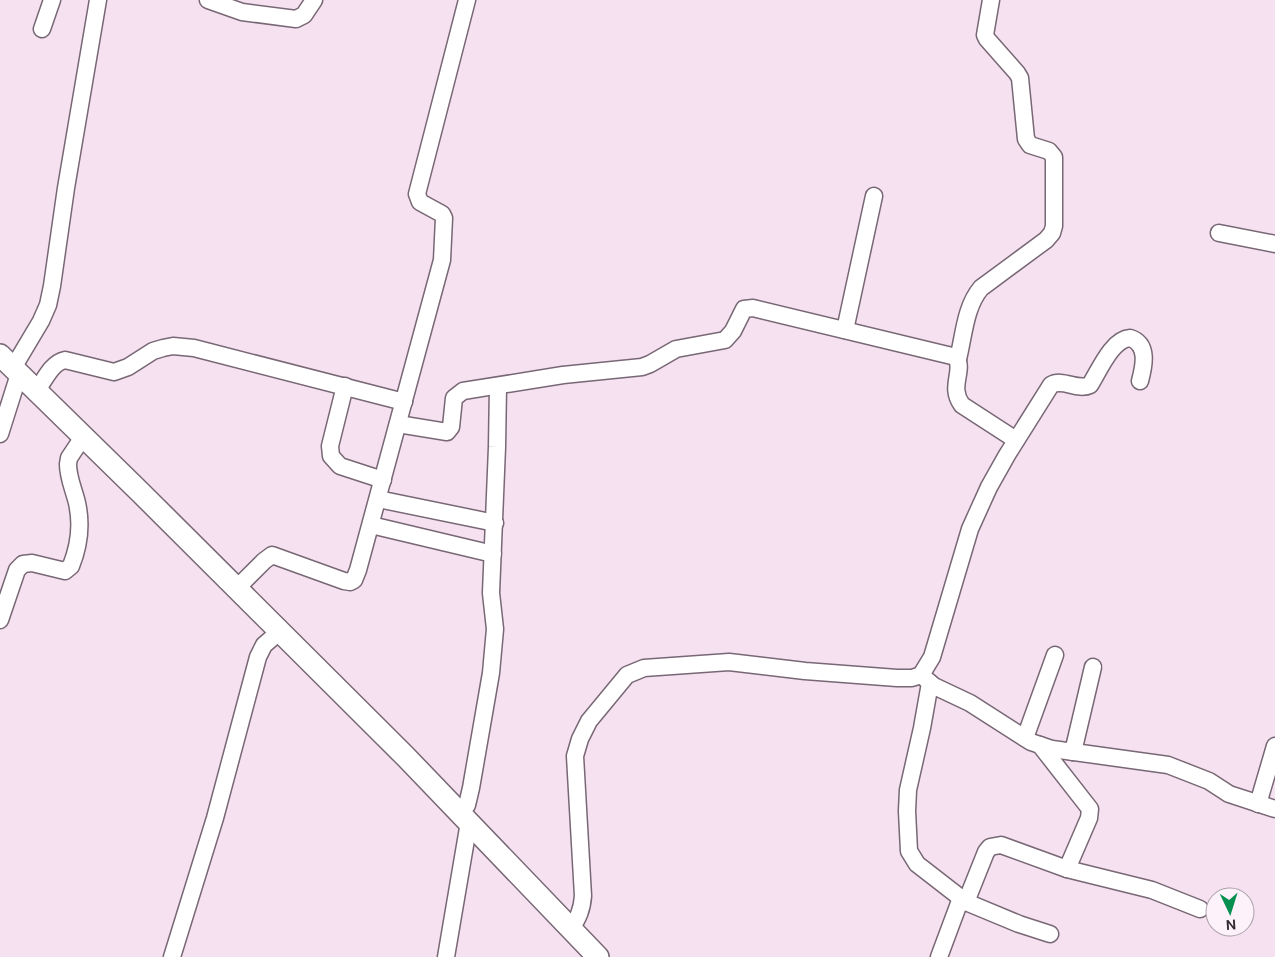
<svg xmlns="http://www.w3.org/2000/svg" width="1275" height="957" viewBox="0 0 1275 957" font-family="'DM Sans',sans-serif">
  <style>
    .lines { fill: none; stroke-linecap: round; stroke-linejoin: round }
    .minor-casing { stroke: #786774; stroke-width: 19 }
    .major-casing { stroke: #786774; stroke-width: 24 }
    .minor { stroke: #fff; stroke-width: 16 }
    .major { stroke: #fff; stroke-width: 21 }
  </style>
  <rect width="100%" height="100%" fill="#f5e1f0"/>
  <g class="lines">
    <defs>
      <g id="minor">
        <path d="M208,0L242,12L296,19L304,15L314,0"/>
        <path d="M42,29L52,0"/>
        <path d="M1219,233L1275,244"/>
        <path d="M845,330L874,196"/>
        <path d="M958,359C964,335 965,307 981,288L1046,240L1052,233L1054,226V157L1049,151L1030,145L1026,139L1020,78L1017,73L987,39L985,35L991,0"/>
        <path d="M13,368L41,321L48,305L52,286L66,188L98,0"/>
        <path d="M345,386L330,446L331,456L340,466L383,480"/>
        <path d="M36,392C44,381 51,363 65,360L114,372L128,367L153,351L163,348L173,346L194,348L404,402"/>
        <path d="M398,424L447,432L451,427L454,398L463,391L563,375L642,367L650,364L676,349L725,340L733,331L744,309L753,308L956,357C965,371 948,386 962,405L1016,440"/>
        <path d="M0,434L19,374"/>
        <path d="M378,499L495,523"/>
        <path d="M371,525L493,554"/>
        <path d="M236,589L264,561L272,555L344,581L350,582L354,580L358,570L442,260L444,218L442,214L420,202L417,194L467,0"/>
        <path d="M0,620L17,570L23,564L32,563L65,571L71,566C79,546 82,525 77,503C74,490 68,478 68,464L69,458L83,437"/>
        <path d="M921,675L934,686L970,703L1031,742L1052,749L1168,765L1209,781L1229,794L1275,809"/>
        <path d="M930,683L922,728L908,790L907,811L909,851L917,864L966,902L1019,924L1050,934"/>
        <path d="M1025,738L1055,655"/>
        <path d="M1040,745L1090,809L1089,818L1067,869"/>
        <path d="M1073,752L1093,667"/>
        <path d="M1258,804L1275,746"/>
        <path d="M461,813L467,805L471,788L491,673L495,629L491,593L497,447L498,386"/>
        <path d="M966,902L986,852L990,847L1001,845L1067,869L1152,890L1200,909"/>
        <path d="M571,929C578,918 582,910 583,896L575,756L580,739L589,721L627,675L644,668L729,662L805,671L897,678H912L921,675L932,657L970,529L989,487L1007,455L1051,385C1063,378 1077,391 1090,385C1099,371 1112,339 1130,338C1149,344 1144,366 1140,381"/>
        <path d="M172,957L215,818L258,657L264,645L279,632"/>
        <path d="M446,957L469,822"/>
        <path d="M939,957L961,898"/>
      </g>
      <path id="major" d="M0,355L140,492L405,756L598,957"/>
    </defs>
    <use href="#minor" class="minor-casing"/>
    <use href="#major" class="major-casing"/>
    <use href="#minor" class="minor"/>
    <use href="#major" class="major"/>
  </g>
  <g transform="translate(1230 912) rotate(176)"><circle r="24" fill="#fdf1fa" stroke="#aca2aa"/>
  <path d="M0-4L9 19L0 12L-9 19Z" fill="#06904f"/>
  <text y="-8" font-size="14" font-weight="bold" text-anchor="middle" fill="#332b31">N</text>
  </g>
</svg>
